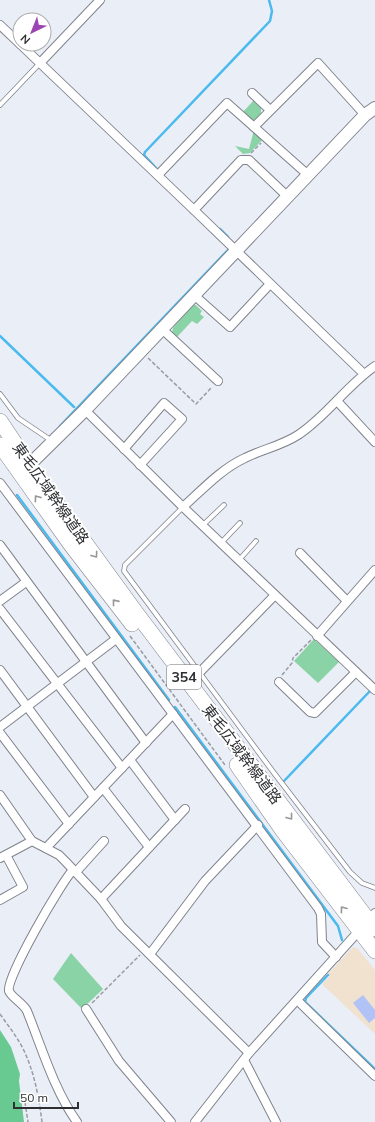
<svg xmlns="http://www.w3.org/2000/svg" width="375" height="1122" viewBox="0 0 375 1122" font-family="Mulish,'Noto Sans JP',sans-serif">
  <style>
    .commercial { fill: #f1e1cf }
    .green { fill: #8ad3a6 }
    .forest { fill: #69ca91 }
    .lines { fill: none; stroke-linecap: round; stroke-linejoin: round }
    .stream { stroke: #4bbaee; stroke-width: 2.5 }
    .building { fill: #b1c3f6 }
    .lane-casing { stroke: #80838c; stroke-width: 5.5 }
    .street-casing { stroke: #80838c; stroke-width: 10 }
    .secondary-casing { stroke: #80838c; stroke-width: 14 }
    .highway-casing { stroke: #80838c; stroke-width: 16 }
    .path { stroke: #989ba1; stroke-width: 1.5; stroke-dasharray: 4 2; stroke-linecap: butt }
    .lane { stroke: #fff; stroke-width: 4 }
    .street { stroke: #fff; stroke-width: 8 }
    .secondary { stroke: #fff; stroke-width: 12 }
    .highway { stroke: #fff; stroke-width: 15 }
    .oneway { stroke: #969798 }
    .labels { text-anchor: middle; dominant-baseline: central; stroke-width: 4; stroke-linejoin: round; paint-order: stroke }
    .shield { fill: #fff; stroke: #6c6d70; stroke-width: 1 }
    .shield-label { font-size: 14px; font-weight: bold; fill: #2d2f32 }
    .street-label { font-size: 15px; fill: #2d2f32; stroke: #fff }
  </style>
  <rect width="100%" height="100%" fill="#eaeef7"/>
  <path class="commercial" d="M353,947L357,948L375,970V1034L322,984L329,977L328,974Z"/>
  <g class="green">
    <path d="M254,100L261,107V114L255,121L249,119L242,113Z"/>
    <path d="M254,130L263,139L250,153L243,154L235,146L249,149Z"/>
    <path d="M192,305H196L202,311L200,314L204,317L197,324L192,321L177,337L172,333L173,328Z"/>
    <path d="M314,639L339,662L318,683L294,661Z"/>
    <path d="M71,953L103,989L82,1009L53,979Z"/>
  </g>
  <path class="forest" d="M0,1030L11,1047L20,1074L19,1081L24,1122H0Z"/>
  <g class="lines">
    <g class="stream">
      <path d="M157,169L144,155L145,152L270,21L272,11L269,0"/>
      <path d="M220,229L228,237"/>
      <path d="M0,336L74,407"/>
      <path d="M60,426L228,250"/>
      <path d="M17,495L169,700"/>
      <path d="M175,707L338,926L342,940"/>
      <path d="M284,781L370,691"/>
      <path d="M328,975L306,998L305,1002L375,1069"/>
    </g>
  </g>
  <path class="building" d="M363,995L375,1010V1018L369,1023L353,1003Z"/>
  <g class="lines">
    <defs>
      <g id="lane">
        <path d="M0,105L40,63"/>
        <path d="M0,394L18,418L52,441"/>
        <path d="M183,507L125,565L124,571L274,773L350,872L362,883L375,888"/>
        <path d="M203,525L224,505"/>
        <path d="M221,543L240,523"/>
        <path d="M239,560L256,541"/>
      </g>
      <g id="street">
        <path d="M0,25L20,44"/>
        <path d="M20,44L194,210L364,374"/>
        <path d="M40,63L100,0"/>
        <path d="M252,93L270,110"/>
        <path d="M254,127L318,63L365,115"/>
        <path d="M158,175L227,103L307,174"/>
        <path d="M194,210L241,160H249L287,196"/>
        <path d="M194,295L230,327L270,284"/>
        <path d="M162,329L218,381"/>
        <path d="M337,401L375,442"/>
        <path d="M85,410L183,507L375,690"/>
        <path d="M124,449L164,403L182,419L140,465"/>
        <path d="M0,483L318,908L321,914L322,942L336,957"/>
        <path d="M183,507C202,490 221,469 245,458C263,449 281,446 298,435C327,416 346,386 375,366"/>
        <path d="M0,545L146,743"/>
        <path d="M300,553L347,601"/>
        <path d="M0,601L26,582"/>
        <path d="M0,609L122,768"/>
        <path d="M317,636L375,570"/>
        <path d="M0,670L94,797"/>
        <path d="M199,673L275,595"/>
        <path d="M279,682L310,712L315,713L356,672"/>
        <path d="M0,727L116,639"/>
        <path d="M0,733L69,824"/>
        <path d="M130,760L175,820"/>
        <path d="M103,788L149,847"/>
        <path d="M0,795L32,841L59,855L65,861L101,899L121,926L249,1053"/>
        <path d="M46,848L173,714"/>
        <path d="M0,858L32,841"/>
        <path d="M73,870C62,881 5,979 9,991C11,997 24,1004 27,1011C42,1048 54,1090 77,1122"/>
        <path d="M76,872L104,841"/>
        <path d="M101,899L185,809"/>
        <path d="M0,900L23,887L6,855"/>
        <path d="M150,954L205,881L258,825"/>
        <path d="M297,1000L375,1076"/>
        <path d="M86,1009L119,1061L171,1122"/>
        <path d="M244,1060L276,1122"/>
        <path d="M195,1122L249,1053L375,913"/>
      </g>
      <path id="secondary" d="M24,470L85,410L365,115L375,108"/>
      <g id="highway">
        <path d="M0,421L38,478L137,614L375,929"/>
        <path d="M0,445L71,545L132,624"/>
        <path d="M237,765L283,831L375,951"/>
      </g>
    </defs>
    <use href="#lane" class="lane-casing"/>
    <use href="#street" class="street-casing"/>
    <use href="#secondary" class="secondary-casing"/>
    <use href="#highway" class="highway-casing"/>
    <g class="path">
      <path d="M251,153L261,143"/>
      <path d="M148,358L196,404L212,387"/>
      <path d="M130,636L225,765"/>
      <path d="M282,675L292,663L293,658L311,640"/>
      <path d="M92,1003L140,955"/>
      <path d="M0,1014C9,1027 19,1039 25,1053C35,1075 39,1099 42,1122"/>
      <path d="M24,1096L28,1122"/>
    </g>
    <use href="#lane" class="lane"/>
    <use href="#street" class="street"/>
    <use href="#secondary" class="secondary"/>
    <use href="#highway" class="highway"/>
  </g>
  <defs><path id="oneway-chevron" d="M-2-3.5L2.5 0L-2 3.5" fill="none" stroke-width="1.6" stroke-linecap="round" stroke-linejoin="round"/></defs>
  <g class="oneway">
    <use href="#oneway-chevron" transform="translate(37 498) rotate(-126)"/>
    <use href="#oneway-chevron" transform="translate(95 555) rotate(54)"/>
    <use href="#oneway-chevron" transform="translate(115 602) rotate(-129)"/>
    <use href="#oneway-chevron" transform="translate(290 817) rotate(52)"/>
    <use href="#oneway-chevron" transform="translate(343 909) rotate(-127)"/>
  </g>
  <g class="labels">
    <rect class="shield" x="167" y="665" width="34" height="24" rx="3"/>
    <g class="shield-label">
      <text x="184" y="677">354</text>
    </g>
    <g class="street-label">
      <text transform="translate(51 493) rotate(55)">東毛広域幹線道路</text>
      <text transform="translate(242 754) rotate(53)">東毛広域幹線道路</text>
    </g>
  </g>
  <g transform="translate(32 32) rotate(223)"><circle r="19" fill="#ffffff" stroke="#abacad"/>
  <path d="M0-3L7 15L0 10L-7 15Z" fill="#9d45b1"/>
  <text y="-6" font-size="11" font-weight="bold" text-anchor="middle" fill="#2d2f32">N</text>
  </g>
  <path d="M14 1102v6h64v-6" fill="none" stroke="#2d2f32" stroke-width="2"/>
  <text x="20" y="1102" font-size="12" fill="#2d2f32" stroke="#ffffff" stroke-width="3" paint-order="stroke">50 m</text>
</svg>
